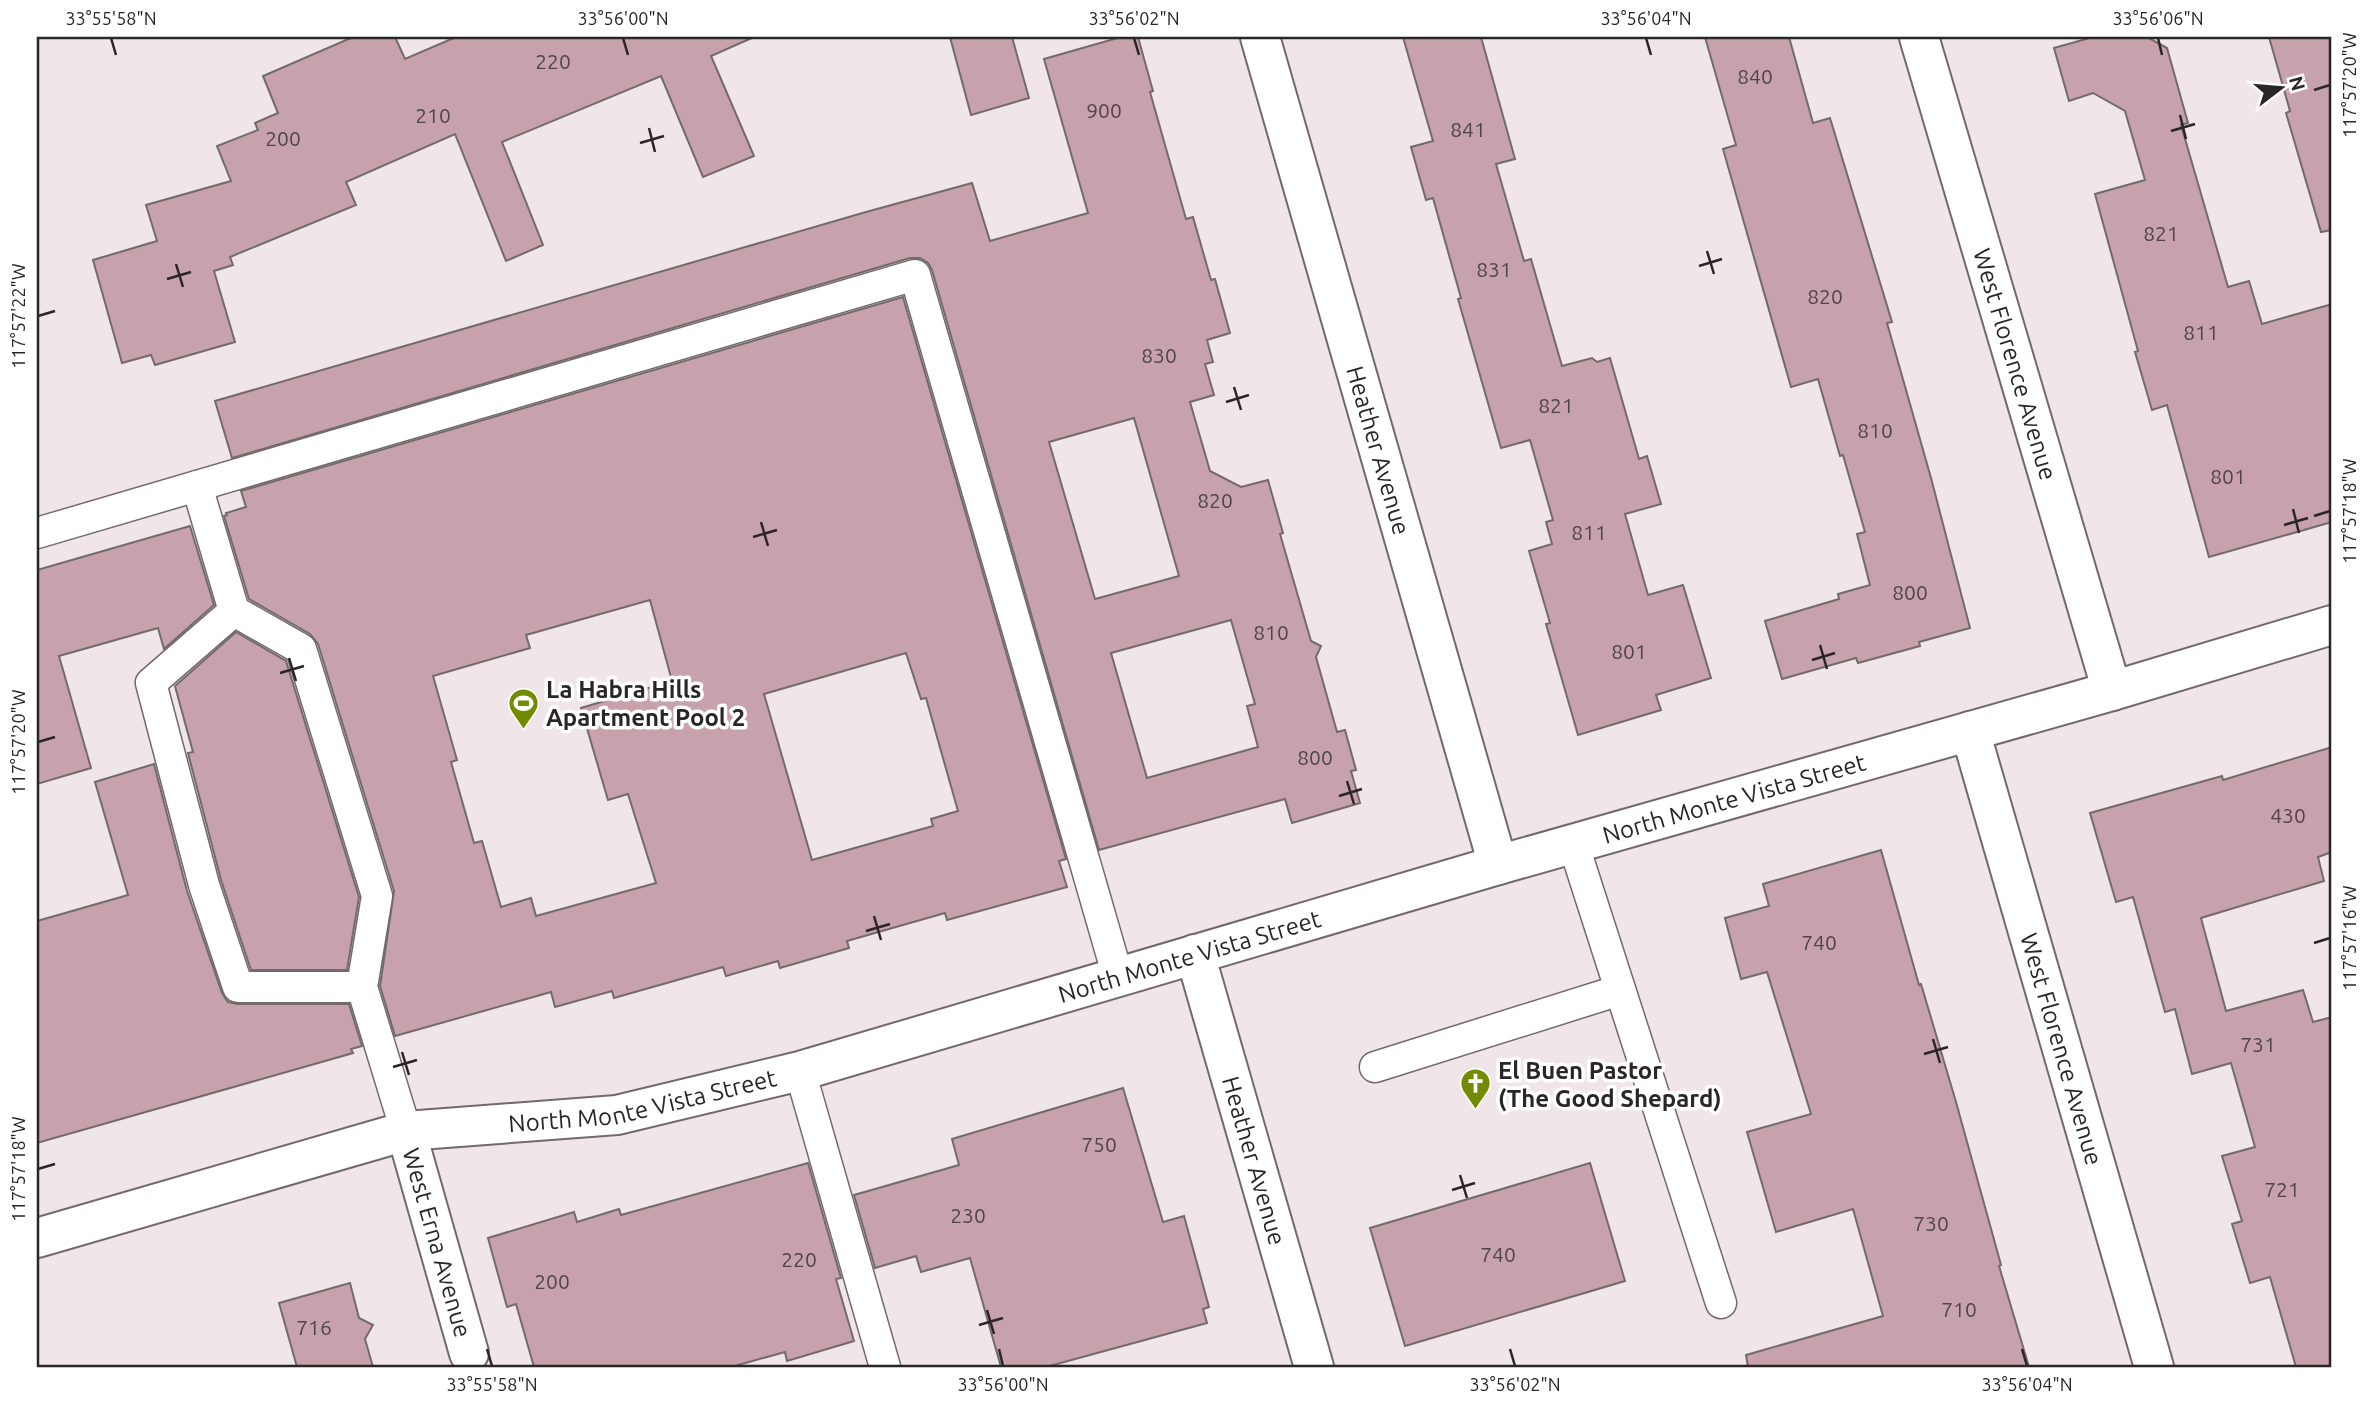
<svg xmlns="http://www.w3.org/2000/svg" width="2369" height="1404" viewBox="0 0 2369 1404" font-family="Ubuntu,sans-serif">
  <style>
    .building { fill: #c7a2ac; stroke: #736a6c; stroke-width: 2; fill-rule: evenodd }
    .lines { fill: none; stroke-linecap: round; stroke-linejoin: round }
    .lane-casing { stroke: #72696b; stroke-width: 33 }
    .street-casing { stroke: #72696b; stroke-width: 42 }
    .lane { stroke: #fff; stroke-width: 30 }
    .street { stroke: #fff; stroke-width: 38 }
    .ticks { fill: none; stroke: #2a2627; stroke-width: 2.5 }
    .labels { text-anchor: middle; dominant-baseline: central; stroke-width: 7; stroke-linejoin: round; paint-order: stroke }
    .number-label { font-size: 21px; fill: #514548 }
    .street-label { font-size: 24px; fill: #2a2627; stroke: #fff }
    .poi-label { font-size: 24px; font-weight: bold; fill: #2a2627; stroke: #fff; text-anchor: start }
    .neatline { fill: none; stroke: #2a2627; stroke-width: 2.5 }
    .ticks-label { font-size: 18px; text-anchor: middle; fill: #2a2627 }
  </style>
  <rect width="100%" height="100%" fill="#f0e5e8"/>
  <g class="building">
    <path d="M353,37H395L405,59L456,37H754L711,56L754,156L703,177L661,76L502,142L543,245L506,261L455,134L346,182L356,205L230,257L233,265L214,271L235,342L155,365L151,355L122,363L93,260L157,241L146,205L231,181L217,146L258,130L255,123L278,113L263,76Z"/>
    <path d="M950,37H1012L1029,98L971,115Z"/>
    <path d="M1121,37H1138L1153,91L1150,92L1186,219L1193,217L1211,280L1215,279L1230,333L1207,340L1213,362L1205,364L1214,395L1190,402L1210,471L1241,487L1268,480L1283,533L1280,534L1311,641L1321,646L1316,657L1337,732L1345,730L1356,770L1351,771L1360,803L1292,823L1285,799L1099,850L932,270L928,263L920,258H910L232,458L215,401L866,212L972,183L990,241L1088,213L1044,59ZM1134,418L1179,576L1095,599L1049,442ZM1231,620L1255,704L1247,706L1258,747L1147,778L1111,653Z"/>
    <path d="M1403,37H1481L1515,159L1496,164L1524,261L1531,259L1562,366L1592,358L1597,362L1610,358L1639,459L1647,456L1661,504L1625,514L1648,595L1683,585L1711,678L1656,695L1661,710L1578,735L1546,624L1550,623L1529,551L1552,544L1546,522L1553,520L1530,440L1501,448L1458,299L1461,298L1433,198L1426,200L1411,147L1433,141Z"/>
    <path d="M1705,37H1789L1813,123L1830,118L1892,322L1887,323L1931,478L1970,628L1919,642L1920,646L1858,663L1856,658L1782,679L1765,621L1839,599L1838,594L1870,585L1857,534L1865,532L1843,455L1840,456L1818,379L1791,387L1723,149L1736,145Z"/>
    <path d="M2093,37H2147L2167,48L2188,123L2181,125L2228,287L2249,281L2262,324L2332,304V522L2209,557L2167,405L2152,410L2135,352L2138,351L2095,194L2145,180L2125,111L2093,93L2069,101L2054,48Z"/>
    <path d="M2269,37H2332V230L2321,232L2286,113L2290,111Z"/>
    <path d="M903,297L1066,859L1059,861L1067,887L947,920L945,913L847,941L849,948L780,968L778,961L726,976L723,967L614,998L612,991L555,1007L551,992L395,1036L380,986L394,891L318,644L310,634L249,599L224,516L227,515L226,513L246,507L241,491ZM650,600L672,681L581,708L608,800L628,794L656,883L536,916L531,898L501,907L482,841L474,843L451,762L457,760L433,676L530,648L526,635ZM906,653L921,699L926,698L958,811L931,819L933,826L812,860L764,694Z"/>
    <path d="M190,526L214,605L164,649L158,628L59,656L91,768L37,784V570Z"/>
    <path d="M236,632L286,661L359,897L347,970H251L221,880L188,753L193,752L175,686Z"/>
    <path d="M2332,747V852L2318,857L2324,881L2201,918L2226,1011L2303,990L2313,1022L2332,1017V1367H2296L2270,1277L2250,1283L2232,1224L2242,1221L2222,1156L2255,1147L2231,1063L2192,1074L2175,1009L2165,1012L2133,897L2116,902L2090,813L2222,776L2223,780Z"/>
    <path d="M154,764L187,891L222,993L228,1002L238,1004H349L362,1046L351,1049L353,1053L37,1143V921L128,895L95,782Z"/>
    <path d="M1881,850L1919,985L1921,984L1956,1102L2001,1265L1999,1266L2029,1367H1748L1746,1355L1883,1316L1853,1209L1776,1232L1747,1132L1811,1114L1767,972L1741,979L1725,918L1769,906L1763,884Z"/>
    <path d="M1123,1088L1163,1222L1184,1216L1209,1307L1203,1309L1207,1323L1046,1367H1001L970,1258L921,1272L916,1256L875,1268L854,1195L959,1165L952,1139Z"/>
    <path d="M808,1163L841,1278L836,1279L854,1341L787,1361L785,1352L731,1367H534L516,1304L507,1307L488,1238L574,1212L577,1222L619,1209L621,1215Z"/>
    <path d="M1590,1163L1625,1281L1405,1346L1370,1228Z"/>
    <path d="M350,1283L359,1318L373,1325L365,1339L373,1367H297L279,1303Z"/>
  </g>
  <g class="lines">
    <defs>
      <g id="lane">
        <path d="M197,486L234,611L301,649L377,896L362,987L406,1131"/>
        <path d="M37,533L915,275L1118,977"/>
        <path d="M234,611L151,683L204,885L238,987H362"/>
        <path d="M1573,843L1721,1303"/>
        <path d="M1375,1067L1620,990"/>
        <path d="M800,1071L885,1367"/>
      </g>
      <g id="street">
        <path id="s1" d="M1260,37L1498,865"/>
        <path id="s2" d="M1919,37L2112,691"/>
        <path id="s3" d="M1970,731L2154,1367"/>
        <path id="s4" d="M1195,954L1314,1367"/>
        <path id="s5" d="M406,1131L469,1353"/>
        <path id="s6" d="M37,1238L406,1131L617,1115L800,1071L1498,865L2112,691L2332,625"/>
      </g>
    </defs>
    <use href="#lane" class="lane-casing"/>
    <use href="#street" class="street-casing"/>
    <use href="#lane" class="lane"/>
    <use href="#street" class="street"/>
  </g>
  <path class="ticks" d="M111,38L116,55M623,38L628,55M1134,38L1139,55M1646,38L1651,55M2158,38L2162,55M2314,90L2330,85M2180,115L2186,139M649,128L655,152M2171,131L2195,124M640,143L664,136M1707,251L1714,274M176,264L183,287M1699,266L1722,259M167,279L191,272M38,316L55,311M1234,387L1241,410M1226,402L1249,395M2293,509L2299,533M2314,516L2330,511M761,522L768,546M2284,525L2308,518M753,537L777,530M1820,645L1827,669M289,658L296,681M1812,660L1835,653M280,673L304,666M38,742L55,737M1347,781L1354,804M1339,796L1362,789M874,916L881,940M866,931L890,924M2314,943L2330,938M1933,1039L1940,1063M402,1052L409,1075M1924,1054L1948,1047M393,1067L417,1060M38,1169L55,1164M1460,1175L1467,1198M1452,1190L1475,1183M987,1310L994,1334M979,1325L1003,1318M487,1349L492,1366M999,1349L1003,1366M1510,1349L1515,1366M2022,1349L2027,1366"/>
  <defs>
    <symbol id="stadium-pin" viewBox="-11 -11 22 30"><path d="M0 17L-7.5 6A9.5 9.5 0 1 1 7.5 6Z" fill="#728b00" stroke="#fff"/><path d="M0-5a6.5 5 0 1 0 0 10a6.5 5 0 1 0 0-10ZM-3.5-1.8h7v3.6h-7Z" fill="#fff"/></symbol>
    <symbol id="church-pin" viewBox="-11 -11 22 30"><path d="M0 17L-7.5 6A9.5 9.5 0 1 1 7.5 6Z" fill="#728b00" stroke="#fff"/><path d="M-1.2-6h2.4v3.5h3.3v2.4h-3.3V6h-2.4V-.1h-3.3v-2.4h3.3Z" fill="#fff"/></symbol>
  </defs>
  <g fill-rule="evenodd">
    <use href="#stadium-pin" x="506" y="686" width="35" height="47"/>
    <use href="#church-pin" x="1458" y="1066" width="35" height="47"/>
  </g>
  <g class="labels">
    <g class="number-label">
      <text x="553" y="61">220</text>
      <text x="1755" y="76">840</text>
      <text x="1104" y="110">900</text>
      <text x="433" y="115">210</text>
      <text x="1468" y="129">841</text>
      <text x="283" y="138">200</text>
      <text x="2161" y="233">821</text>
      <text x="1494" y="269">831</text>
      <text x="1825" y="296">820</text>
      <text x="2201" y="332">811</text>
      <text x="1159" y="355">830</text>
      <text x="1556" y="405">821</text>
      <text x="1875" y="430">810</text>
      <text x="2228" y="476">801</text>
      <text x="1215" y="500">820</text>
      <text x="1589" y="532">811</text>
      <text x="1910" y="592">800</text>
      <text x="1271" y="632">810</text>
      <text x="1629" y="651">801</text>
      <text x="1315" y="757">800</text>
      <text x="2288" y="815">430</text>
      <text x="1819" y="942">740</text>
      <text x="2258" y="1044">731</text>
      <text x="1099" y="1144">750</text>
      <text x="2282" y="1189">721</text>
      <text x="968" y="1215">230</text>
      <text x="1931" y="1223">730</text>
      <text x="1498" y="1254">740</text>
      <text x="799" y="1259">220</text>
      <text x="552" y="1281">200</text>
      <text x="1959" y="1309">710</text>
      <text x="314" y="1327">716</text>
    </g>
    <g class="street-label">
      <text stroke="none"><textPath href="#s2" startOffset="341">West Florence Avenue</textPath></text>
      <text stroke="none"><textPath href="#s1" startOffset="430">Heather Avenue</textPath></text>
      <text stroke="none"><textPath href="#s6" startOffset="1757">North Monte Vista Street</textPath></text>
      <text stroke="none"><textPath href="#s6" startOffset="1190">North Monte Vista Street</textPath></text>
      <text stroke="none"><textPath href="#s3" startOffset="331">West Florence Avenue</textPath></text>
      <text stroke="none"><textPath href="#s6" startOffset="623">North Monte Vista Street</textPath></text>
      <text stroke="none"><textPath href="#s4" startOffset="215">Heather Avenue</textPath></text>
      <text stroke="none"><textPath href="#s5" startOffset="116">West Erna Avenue</textPath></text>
    </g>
    <g class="poi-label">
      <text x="546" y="689">La Habra Hills<tspan x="546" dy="28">Apartment Pool 2</tspan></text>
      <text x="1498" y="1070">El Buen Pastor<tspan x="1498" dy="28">(The Good Shepard)</tspan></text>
    </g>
  </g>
  <rect width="2369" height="1404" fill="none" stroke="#ffffff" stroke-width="77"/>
  <g transform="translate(2281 88) rotate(74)" stroke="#ffffff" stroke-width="5" paint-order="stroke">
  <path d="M0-5L12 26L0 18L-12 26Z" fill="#2a2627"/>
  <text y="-10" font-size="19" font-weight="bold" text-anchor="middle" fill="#2a2627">N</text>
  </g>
  <rect x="38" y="38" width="2292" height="1328" class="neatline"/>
  <g class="ticks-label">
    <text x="111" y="25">33°55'58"N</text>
    <text x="623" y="25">33°56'00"N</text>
    <text x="1134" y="25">33°56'02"N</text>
    <text x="1646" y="25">33°56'04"N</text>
    <text x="2158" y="25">33°56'06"N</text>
    <text transform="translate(2350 85) rotate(-90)" y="6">117°57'20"W</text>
    <text transform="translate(19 316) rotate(-90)" y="6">117°57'22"W</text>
    <text transform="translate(2350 511) rotate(-90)" y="6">117°57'18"W</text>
    <text transform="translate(19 742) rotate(-90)" y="6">117°57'20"W</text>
    <text transform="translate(2350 938) rotate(-90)" y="6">117°57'16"W</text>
    <text transform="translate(19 1169) rotate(-90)" y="6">117°57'18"W</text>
    <text x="492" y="1391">33°55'58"N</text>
    <text x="1003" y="1391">33°56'00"N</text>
    <text x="1515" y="1391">33°56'02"N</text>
    <text x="2027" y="1391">33°56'04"N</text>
  </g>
</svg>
